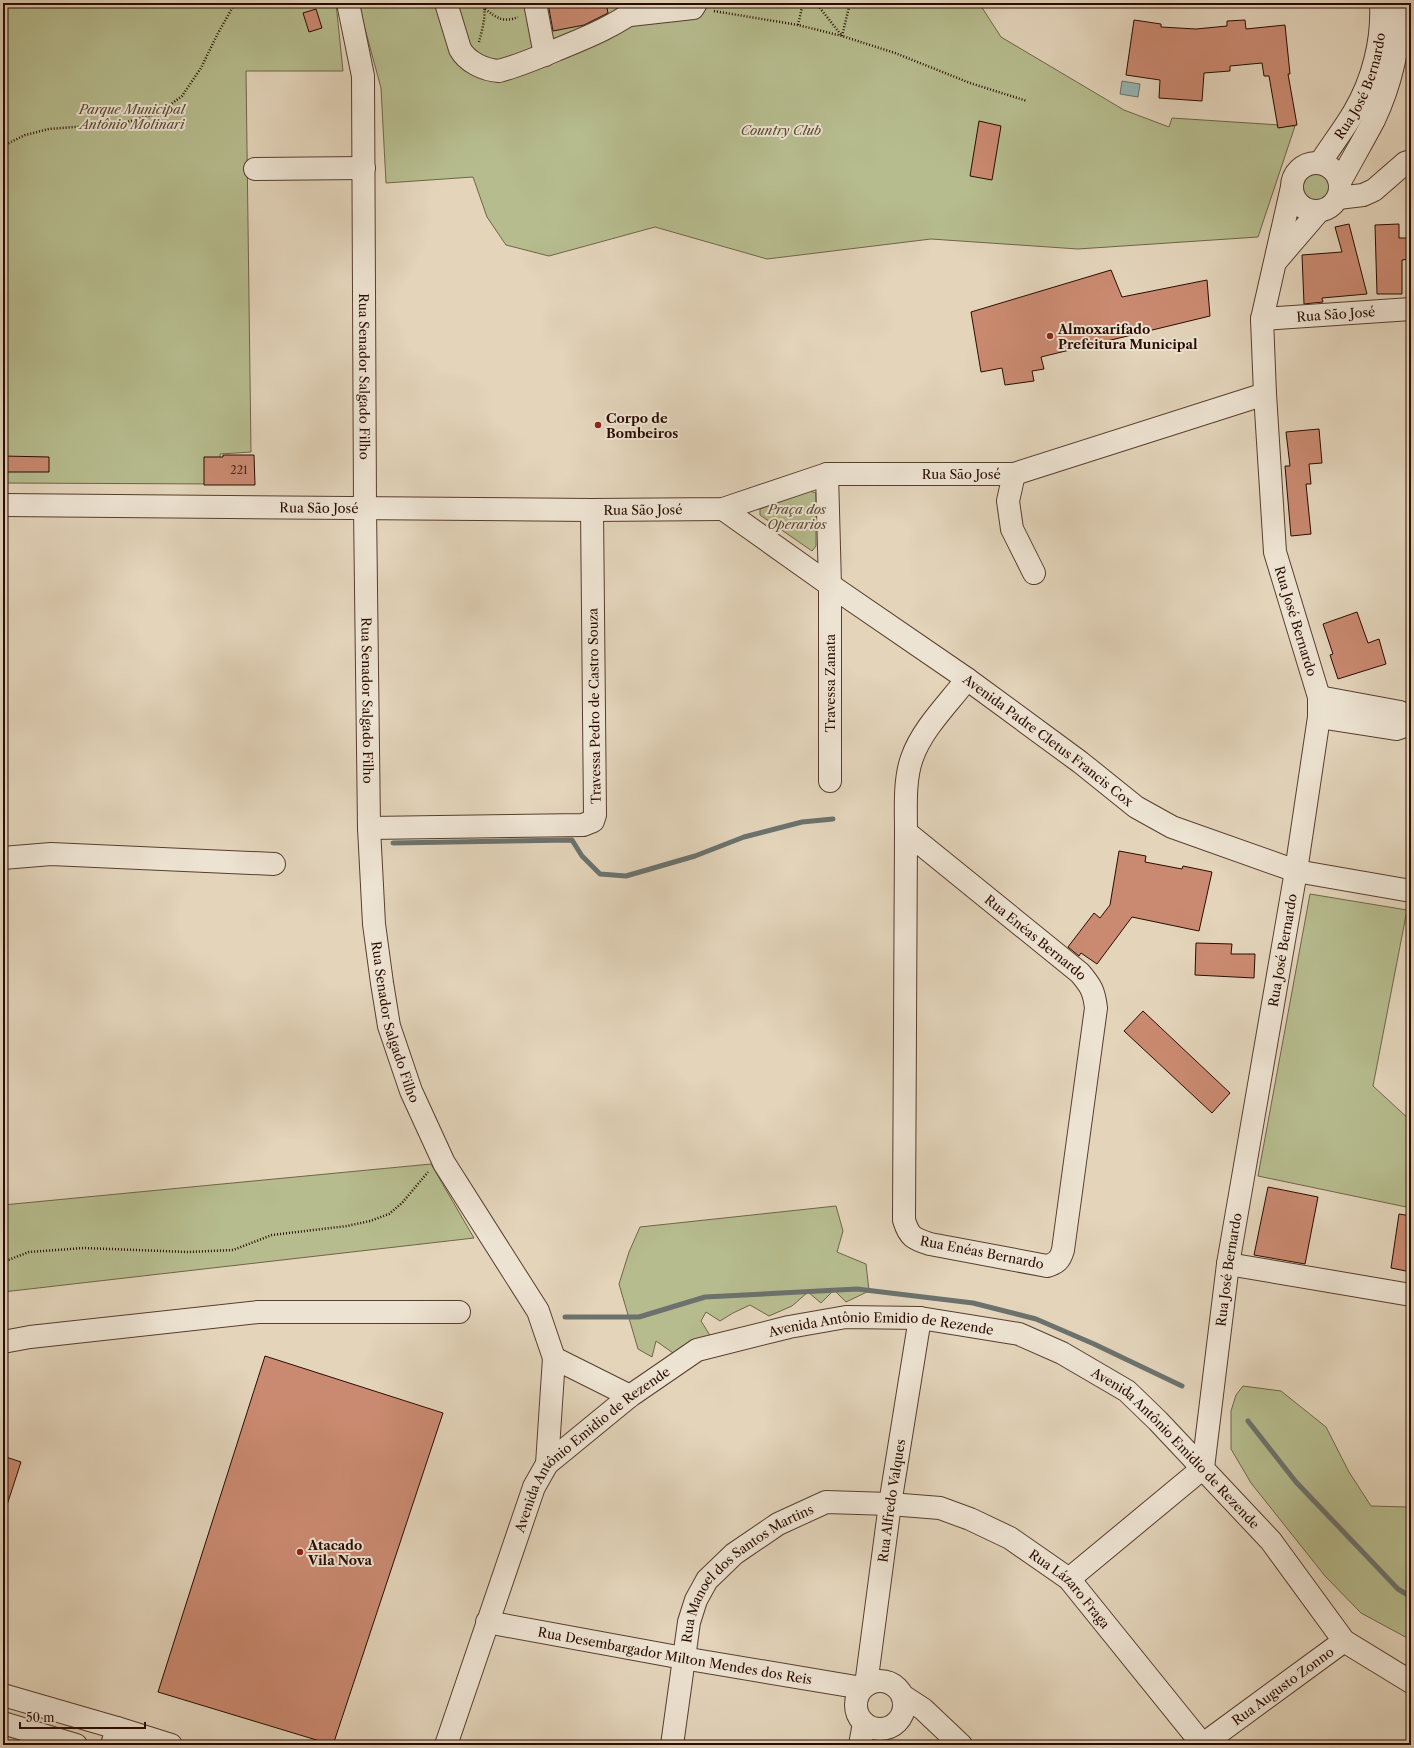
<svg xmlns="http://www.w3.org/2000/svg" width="1414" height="1748" viewBox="0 0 1414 1748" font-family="'Libre Caslon Text',serif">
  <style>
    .green { fill: #b6bc8e; stroke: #706447 }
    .water { fill: #96b7b6; stroke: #6b726d }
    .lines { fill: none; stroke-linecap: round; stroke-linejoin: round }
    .stream { stroke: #6b726d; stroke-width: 5 }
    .building { fill: #ca8a71; stroke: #2a0b00 }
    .minor-casing { stroke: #583d2e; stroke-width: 24 }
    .path { stroke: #2a0b00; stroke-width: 2.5; stroke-dasharray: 1 2; stroke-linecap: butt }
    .minor { stroke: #ede3d2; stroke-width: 22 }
    .poi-dot { fill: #8f2418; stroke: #ede3d2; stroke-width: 1.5 }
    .labels { text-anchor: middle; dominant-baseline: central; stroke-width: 4; stroke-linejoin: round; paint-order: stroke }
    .number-label { font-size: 11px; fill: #522b1c }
    .street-label { font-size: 13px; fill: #2a0b00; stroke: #ede3d2 }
    .park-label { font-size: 13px; font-style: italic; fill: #5b4932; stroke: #ede3d2 }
    .poi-label { font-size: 13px; font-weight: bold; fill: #2a0b00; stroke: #ede3d2; text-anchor: start }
  </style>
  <rect width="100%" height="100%" fill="#e3d4ba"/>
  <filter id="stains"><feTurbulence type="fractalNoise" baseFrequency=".005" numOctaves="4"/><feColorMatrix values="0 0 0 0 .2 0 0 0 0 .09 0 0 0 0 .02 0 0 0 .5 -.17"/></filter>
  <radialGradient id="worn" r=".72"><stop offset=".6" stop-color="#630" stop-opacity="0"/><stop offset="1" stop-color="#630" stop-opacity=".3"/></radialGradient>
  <g class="green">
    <path d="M3,3H336L343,71H246L251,452L220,454L222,484L3,483Z"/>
    <path d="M358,3H979L1001,37L1124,110L1169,127L1172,118L1295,126L1258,237L1078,249L931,239L767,259L655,227L549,256L506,245L487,217L473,177L386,183L381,88Z"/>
    <circle cx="1316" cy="187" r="17"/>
    <path d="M810,491L816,493V546L812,551L760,515V509Z"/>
    <path d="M1310,894L1407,910L1373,1086L1411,1121V1208L1258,1176Z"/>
    <path d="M431,1164L474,1238L3,1292V1205Z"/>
    <path d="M836,1206L843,1231L837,1252L866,1264L869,1291L846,1302L834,1290L821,1303L808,1292L792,1306L769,1316L750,1305L733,1313L720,1321L706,1312L701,1321L711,1337L676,1355L656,1341L652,1357L638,1349L619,1284L629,1252L640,1227Z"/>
    <path d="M1243,1386L1281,1391L1326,1427L1349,1472L1371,1506L1407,1507L1411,1512V1640L1361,1613L1325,1576L1251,1483L1231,1449V1411L1236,1395Z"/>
  </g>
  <path class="water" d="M1122,81L1140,84L1138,97L1120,94Z"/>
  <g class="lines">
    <g class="stream">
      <path d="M393,843L572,840L582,856L600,874L626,876L695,856L744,837L802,822L833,819"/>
      <path d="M565,1317H639L705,1297L857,1289L973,1303L1036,1319L1094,1344L1182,1386"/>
      <path d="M1248,1421L1296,1482L1398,1589L1411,1597"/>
    </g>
  </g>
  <g class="building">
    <path d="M548,3H606L608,13L584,25L553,31Z"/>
    <path d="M316,9L322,28L309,32L303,13Z"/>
    <path d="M1134,20L1161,24V27L1196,29L1227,26V21L1245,20L1246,29L1285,25L1290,74H1288L1297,125L1278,128L1269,76H1264L1262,63L1230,66V71L1204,73L1202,101L1159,98L1160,80L1126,75Z"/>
    <path d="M979,121L1001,126L992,180L970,176Z"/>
    <path d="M1349,224L1367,294L1322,298L1323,302L1304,304L1302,255L1342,252L1335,227Z"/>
    <path d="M1399,224V238H1409L1410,259L1402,260V294H1377L1375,225Z"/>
    <path d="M1111,270L1122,297L1207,280L1210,316L1041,357L1044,369L1032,371L1034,381L1005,385L1002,368L981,372L971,312Z"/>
    <path d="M1319,429L1322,463L1309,464L1311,484H1306L1311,534L1291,536L1285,466H1290L1286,432Z"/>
    <path d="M223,455H254L255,485H204V457H223Z"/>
    <path d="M3,456L49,457V472H3Z"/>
    <path d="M1357,612L1368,643L1379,639L1386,664L1338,679L1330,655L1333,654L1323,624Z"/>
    <path d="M1119,851L1146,856L1145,862L1182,869L1183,866L1212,872L1199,931L1132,917L1097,964L1081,953L1079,956L1068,947L1094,913L1100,918L1110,905Z"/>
    <path d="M1196,943L1232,944L1231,954H1255L1254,978L1195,975Z"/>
    <path d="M1143,1011L1230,1093L1212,1113L1124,1031Z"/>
    <path d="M1268,1187L1318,1197L1305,1264L1254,1255Z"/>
    <path d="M1399,1214L1411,1216V1272L1391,1268Z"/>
    <path d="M265,1356L443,1413L333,1745L158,1692Z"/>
    <path d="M3,1456L21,1462L6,1508H3Z"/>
  </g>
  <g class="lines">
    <defs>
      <g id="minor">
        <path id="s1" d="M348,3L363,76L365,508L369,828L374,924L382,983L389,1026L411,1091L444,1163L538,1311L554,1358"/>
        <path d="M446,3L460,49C467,62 484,70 499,71C518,66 537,58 556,50C588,37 618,25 645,3"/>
        <path d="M535,3L545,55"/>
        <path d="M630,15L693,8L696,3"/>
        <path id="s2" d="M1320,163C1331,146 1344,129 1354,112C1373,80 1383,40 1381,3"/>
        <circle cx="1316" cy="187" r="24"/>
        <path d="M255,169L364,168"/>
        <path d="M1340,182C1351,161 1363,141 1374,120C1391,84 1400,42 1401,3"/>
        <path d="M1338,198L1363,195L1374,190L1405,163L1411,161"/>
        <path d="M1277,260L1319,211"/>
        <path id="s3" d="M1262,319L1411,309"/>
        <path d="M827,474L830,585V781"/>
        <path d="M1014,474L1008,501L1012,529L1034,573"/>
        <path id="s4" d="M3,505L592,510L723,509L827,474H1014L1265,394"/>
        <path id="s5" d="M723,509L830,585L967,679L1080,762L1136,807L1172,827L1296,871L1411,891"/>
        <path d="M1319,697L1400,712L1411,722"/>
        <path d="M1319,717L1396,729L1411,724"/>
        <path d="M369,828L583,825L593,821L595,815L592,510"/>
        <path id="s6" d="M906,832L1080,973C1091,986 1094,991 1096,1008L1063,1250C1060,1260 1057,1263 1047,1266L930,1244C914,1239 909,1237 904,1220L906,832C906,809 904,780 912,758C922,729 948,704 967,679"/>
        <path d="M3,858L51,854L274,864"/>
        <path d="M1228,1264L1411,1295"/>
        <path d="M3,1342L30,1337L258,1312H459"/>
        <path d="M547,1464L554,1358L630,1396"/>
        <path id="s7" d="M1069,1579L1203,1468L1228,1264L1296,871L1319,717V697L1275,552L1265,394L1262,319L1292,187"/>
        <path id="s8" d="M487,1622L683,1658L862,1688"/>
        <circle cx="880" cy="1705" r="24"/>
        <path id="s9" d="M866,1685L890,1504L920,1318"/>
        <path d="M3,1695L117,1728L171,1745"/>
        <path d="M903,1696L923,1709L961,1745"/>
        <path d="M3,1723L76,1745"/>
        <path d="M112,1745L117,1728"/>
        <path id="s10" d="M446,1745L534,1487L547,1464L630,1396L697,1350L789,1327L846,1317L920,1318L1019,1334L1062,1353L1127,1391L1158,1421L1271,1541L1344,1641L1411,1682"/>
        <path id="s11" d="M672,1745L689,1622L696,1600L707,1580L734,1554L778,1524L826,1502L890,1504L940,1508L970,1519L1010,1538L1069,1579L1203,1745"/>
        <path d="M860,1745L864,1723"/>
        <path id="s12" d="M1202,1745L1344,1641"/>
      </g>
    </defs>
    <use href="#minor" class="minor-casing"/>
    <g class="path">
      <path d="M816,3L842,36"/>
      <path d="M412,7L414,3"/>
      <path d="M485,9C497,18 503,23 518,17"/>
      <path d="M714,11L798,25L842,36L895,53L970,83L1027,101"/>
      <path d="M798,25L803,3"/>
      <path d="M842,36L850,3"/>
      <path d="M479,42C482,30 487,15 483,3"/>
      <path d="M3,146L25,135L49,129L124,123L159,113L182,96L201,68L217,35L235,3"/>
      <path d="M3,1262L29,1252L84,1248L188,1252L233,1250L272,1235L347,1226L370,1221L389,1214L402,1203L428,1172"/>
    </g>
    <use href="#minor" class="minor"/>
  </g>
  <g class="poi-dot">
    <circle cx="1050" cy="336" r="4"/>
    <circle cx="598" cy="425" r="4"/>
    <circle cx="300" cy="1552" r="4"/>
  </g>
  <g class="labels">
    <g class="number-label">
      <text x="239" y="470">221</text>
    </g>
    <g class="street-label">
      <text stroke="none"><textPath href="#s2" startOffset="88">Rua José Bernardo</textPath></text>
      <text stroke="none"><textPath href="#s3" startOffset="74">Rua São José</textPath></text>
      <text stroke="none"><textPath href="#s1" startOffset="375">Rua Senador Salgado Filho</textPath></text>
      <text stroke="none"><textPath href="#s4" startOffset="964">Rua São José</textPath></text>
      <text stroke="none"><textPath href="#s4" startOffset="316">Rua São José</textPath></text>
      <text stroke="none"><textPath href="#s4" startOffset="640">Rua São José</textPath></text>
      <text transform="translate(1296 621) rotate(73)">Rua José Bernardo</text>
      <text transform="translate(830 683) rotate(-90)">Travessa Zanata</text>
      <text stroke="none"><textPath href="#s1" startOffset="699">Rua Senador Salgado Filho</textPath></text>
      <text transform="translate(594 706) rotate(-91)">Travessa Pedro de Castro Souza</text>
      <text stroke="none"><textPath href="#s5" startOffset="399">Avenida Padre Cletus Francis Cox</textPath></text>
      <text stroke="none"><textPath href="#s6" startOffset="167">Rua Enéas Bernardo</textPath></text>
      <text stroke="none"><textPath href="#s7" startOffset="698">Rua José Bernardo</textPath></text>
      <text stroke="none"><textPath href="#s1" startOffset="1023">Rua Senador Salgado Filho</textPath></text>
      <text transform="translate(982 1252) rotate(11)">Rua Enéas Bernardo</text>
      <text stroke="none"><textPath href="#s7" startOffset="374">Rua José Bernardo</textPath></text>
      <text stroke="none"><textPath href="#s10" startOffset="675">Avenida Antônio Emidio de Rezende</textPath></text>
      <text stroke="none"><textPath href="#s10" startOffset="1011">Avenida Antônio Emidio de Rezende</textPath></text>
      <text stroke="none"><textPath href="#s10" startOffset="339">Avenida Antônio Emidio de Rezende</textPath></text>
      <text stroke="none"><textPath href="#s9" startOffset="186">Rua Alfredo Valques</textPath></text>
      <text stroke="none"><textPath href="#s11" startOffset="201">Rua Manoel dos Santos Martins</textPath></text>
      <text stroke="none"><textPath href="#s11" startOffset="583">Rua Lázaro Fraga</textPath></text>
      <text stroke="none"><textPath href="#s8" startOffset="191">Rua Desembargador Milton Mendes dos Reis</textPath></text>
      <text stroke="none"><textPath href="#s12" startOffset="100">Rua Augusto Zonno</textPath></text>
    </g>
    <g class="park-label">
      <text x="132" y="109">Parque Municipal<tspan x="132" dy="15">Antônio Molinari</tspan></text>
      <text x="781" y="130">Country Club</text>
      <text x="797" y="509">Praça dos<tspan x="797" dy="15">Operarios</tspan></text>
    </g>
    <g class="poi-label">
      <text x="1058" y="329">Almoxarifado<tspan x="1058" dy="15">Prefeitura Municipal</tspan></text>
      <text x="606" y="418">Corpo de<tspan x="606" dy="15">Bombeiros</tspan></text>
      <text x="308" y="1545">Atacado<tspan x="308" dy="15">Vila Nova</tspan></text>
    </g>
  </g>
  <rect width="1414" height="1748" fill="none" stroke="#e3d4ba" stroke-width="16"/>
  <rect x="4" y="4" width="1406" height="1740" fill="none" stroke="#2a0b00" stroke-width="2"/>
  <rect x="8" y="8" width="1398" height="1732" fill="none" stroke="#2a0b00"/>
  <path d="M20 1722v6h125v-6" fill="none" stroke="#2a0b00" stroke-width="2"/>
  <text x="26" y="1722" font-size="12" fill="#2a0b00" stroke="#ede3d2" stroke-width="3" paint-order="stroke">50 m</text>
  <rect width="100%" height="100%" filter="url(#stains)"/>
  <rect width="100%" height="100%" fill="url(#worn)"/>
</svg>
